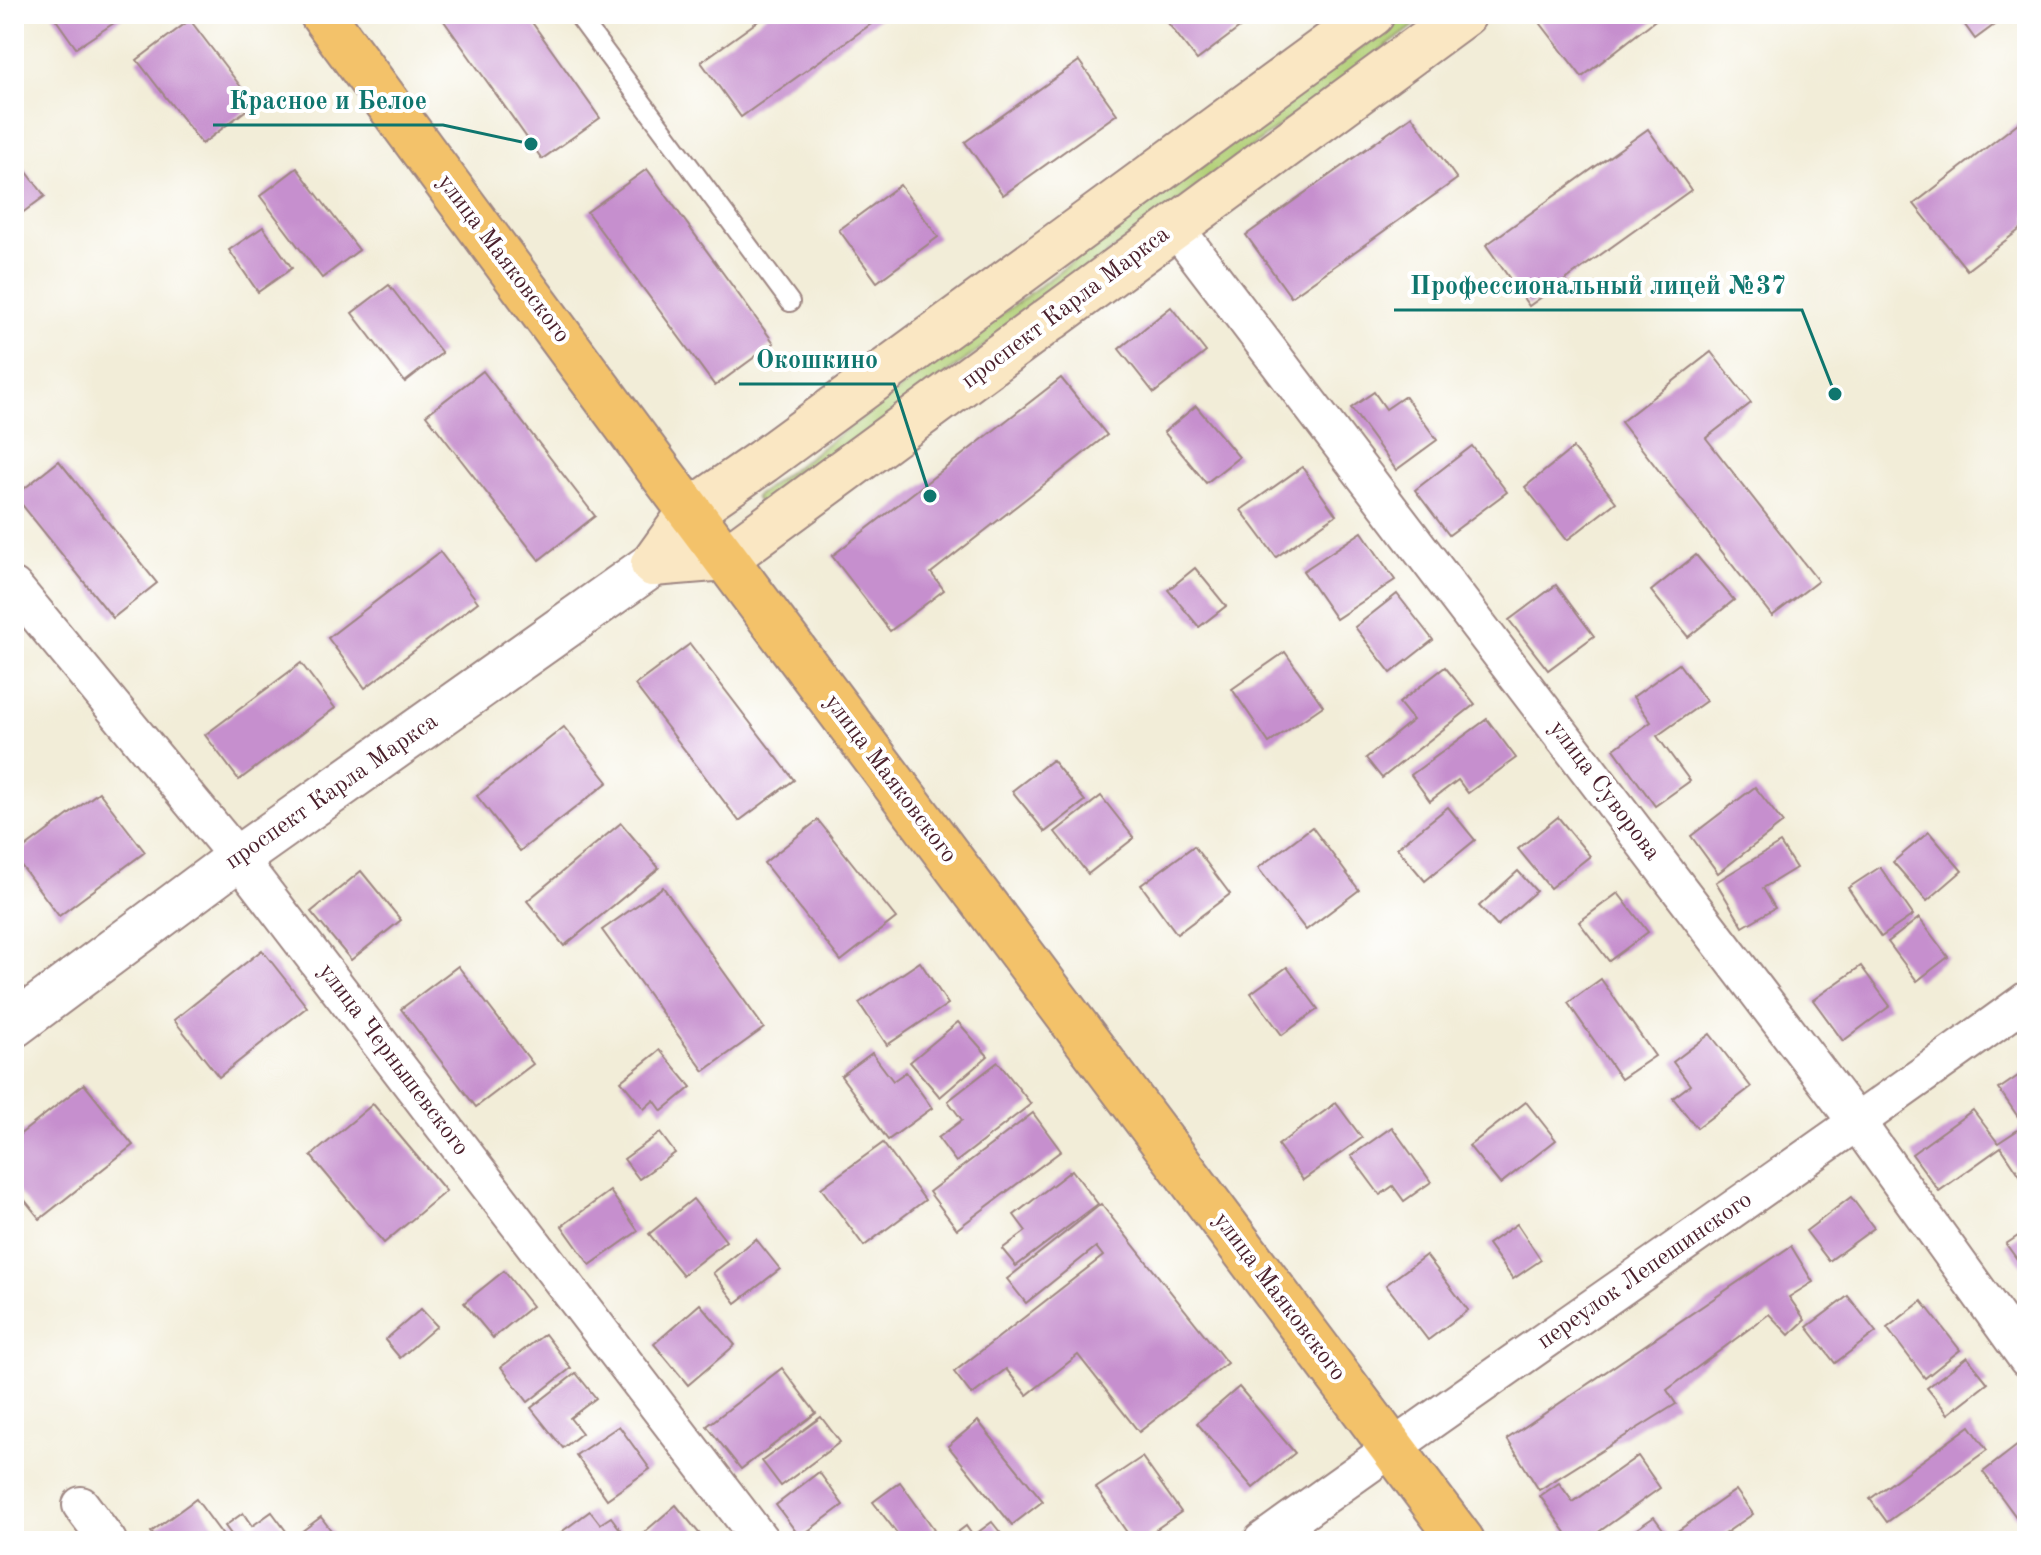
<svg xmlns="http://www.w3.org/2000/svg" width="2041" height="1555" viewBox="0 0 2041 1555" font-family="'Old Standard TT',serif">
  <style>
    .green { fill: #b2d077; stroke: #7e7851; stroke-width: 2 }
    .building { fill: #c68fce }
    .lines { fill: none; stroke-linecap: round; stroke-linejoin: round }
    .service-casing { stroke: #9e8682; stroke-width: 22 }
    .minor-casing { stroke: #9e8682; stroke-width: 40 }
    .tertiary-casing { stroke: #9e8682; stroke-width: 48 }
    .secondary-casing { stroke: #9e8682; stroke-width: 48 }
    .primary-casing { stroke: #9e8682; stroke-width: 48 }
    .service { stroke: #fff; stroke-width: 18 }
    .minor { stroke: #fff; stroke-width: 36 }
    .tertiary { stroke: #fff; stroke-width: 44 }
    .secondary { stroke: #fae7c3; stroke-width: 44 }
    .primary { stroke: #f3c26a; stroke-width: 44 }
    .labels { text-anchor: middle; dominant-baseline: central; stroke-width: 8; stroke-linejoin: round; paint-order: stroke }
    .street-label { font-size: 24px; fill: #4a1f2b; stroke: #fff }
    .leader { fill: none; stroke: #0f766e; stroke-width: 3 }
    .callout-dot { fill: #0f766e; stroke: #fff; stroke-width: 3 }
    .callout-label { font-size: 26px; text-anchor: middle; font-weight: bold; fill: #0f766e; stroke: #fff; stroke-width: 8; stroke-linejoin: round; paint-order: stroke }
  </style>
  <rect width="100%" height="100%" fill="#fff"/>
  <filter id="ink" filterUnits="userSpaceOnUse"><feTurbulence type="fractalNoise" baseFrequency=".0125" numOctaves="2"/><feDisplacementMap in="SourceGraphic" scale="16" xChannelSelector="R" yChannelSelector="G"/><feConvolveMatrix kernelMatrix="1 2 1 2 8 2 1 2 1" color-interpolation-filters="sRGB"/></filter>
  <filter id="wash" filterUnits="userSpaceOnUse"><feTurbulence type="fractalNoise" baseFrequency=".006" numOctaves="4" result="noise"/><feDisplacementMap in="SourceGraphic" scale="32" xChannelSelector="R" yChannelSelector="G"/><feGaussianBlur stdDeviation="1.8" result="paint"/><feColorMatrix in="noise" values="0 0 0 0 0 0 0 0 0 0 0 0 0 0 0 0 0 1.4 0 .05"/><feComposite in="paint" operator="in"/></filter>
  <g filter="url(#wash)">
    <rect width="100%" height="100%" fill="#f2edd8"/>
    <path class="green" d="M1407,14H1430L764,510L755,497Z"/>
    <g id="blocks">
      <g class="building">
        <path d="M52,14H121L123,17L76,48Z"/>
        <path d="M439,14H526L600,118L542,159Z"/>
        <path d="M768,14H885L741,117L701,62Z"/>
        <path d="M1161,14H1258L1197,60Z"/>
        <path d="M1546,14H1663L1582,77L1538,20Z"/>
        <path d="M1957,14H2009L1975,39Z"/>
        <path d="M190,20L254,104L202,144L137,60Z"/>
        <path d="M1079,61L1117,114L1003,195L965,142Z"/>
        <path d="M1412,116L1457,179L1291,297L1246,235Z"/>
        <path d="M2027,116V224L1967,270L1914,204Z"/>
        <path d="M1648,129L1691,190L1529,306L1486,245Z"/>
        <path d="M14,155L45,196L14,219Z"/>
        <path d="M297,168L359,250L322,278L260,196Z"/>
        <path d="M647,169L774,343L715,386L587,212Z"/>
        <path d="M900,185L938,237L877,282L839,230Z"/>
        <path d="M263,227L292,268L258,292L229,250Z"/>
        <path d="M389,285L442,353L405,382L352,313Z"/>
        <path d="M1171,307L1206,352L1154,393L1119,349Z"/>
        <path d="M1711,352L1751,403L1706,438L1818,581L1772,616L1621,422Z"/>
        <path d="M483,371L595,516L539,560L426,415Z"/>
        <path d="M1061,378L1107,435L931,573L944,590L890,631L832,556Z"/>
        <path d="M1374,392L1386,409L1405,396L1437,440L1396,470L1351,408Z"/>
        <path d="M1196,406L1239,457L1206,483L1164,432Z"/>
        <path d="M1472,446L1507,492L1449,535L1415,490Z"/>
        <path d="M1573,448L1616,502L1567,540L1525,487Z"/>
        <path d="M59,461L157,583L113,618L15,496Z"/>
        <path d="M1302,467L1336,515L1276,557L1241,510Z"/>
        <path d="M1362,532L1395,580L1336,619L1303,571Z"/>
        <path d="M440,552L478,602L365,688L328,638Z"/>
        <path d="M1696,555L1734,600L1688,637L1651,591Z"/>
        <path d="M1195,568L1226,606L1199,627L1168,590Z"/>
        <path d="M1556,585L1594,636L1548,670L1509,620Z"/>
        <path d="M1397,594L1433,640L1391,673L1355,627Z"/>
        <path d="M690,644L794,780L739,821L635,685Z"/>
        <path d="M1285,652L1323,706L1269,743L1232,689Z"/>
        <path d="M301,663L335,708L239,780L205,735Z"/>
        <path d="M1679,664L1706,701L1657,736L1690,781L1655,806L1614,749L1651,722L1633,697Z"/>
        <path d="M1445,667L1475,704L1382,778L1366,758L1413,720L1399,703Z"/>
        <path d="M1487,719L1516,758L1468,793L1458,780L1430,801L1411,775Z"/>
        <path d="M564,727L608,782L520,851L477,796Z"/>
        <path d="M1052,760L1085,801L1045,832L1012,791Z"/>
        <path d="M1755,787L1783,823L1718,873L1691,836Z"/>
        <path d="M99,792L145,852L59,916L14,856Z"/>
        <path d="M1101,796L1134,838L1088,874L1055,832Z"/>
        <path d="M1448,807L1475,840L1425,881L1397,848Z"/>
        <path d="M1558,817L1590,856L1550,888L1518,849Z"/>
        <path d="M818,820L896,918L841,961L764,863Z"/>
        <path d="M621,823L659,868L564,946L527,901Z"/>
        <path d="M1312,827L1359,890L1306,930L1258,868Z"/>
        <path d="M1929,832L1962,871L1927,901L1893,862Z"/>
        <path d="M1780,843L1796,868L1763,888L1775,908L1743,927L1716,882Z"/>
        <path d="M1194,846L1230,894L1177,934L1141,885Z"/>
        <path d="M1880,867L1913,915L1881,937L1848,888Z"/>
        <path d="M361,871L401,920L351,960L311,912Z"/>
        <path d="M1518,871L1536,891L1497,926L1479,906Z"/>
        <path d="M663,887L764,1028L704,1071L602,930Z"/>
        <path d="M1618,893L1648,932L1609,961L1579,922Z"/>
        <path d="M1919,918L1948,957L1917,981L1888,942Z"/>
        <path d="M262,950L307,1007L219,1077L174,1020Z"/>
        <path d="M920,962L948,1004L887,1045L859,1003Z"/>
        <path d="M458,966L533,1064L476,1107L401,1009Z"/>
        <path d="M1861,966L1890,1006L1843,1041L1813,1000Z"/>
        <path d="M1287,967L1318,1009L1282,1035L1251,993Z"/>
        <path d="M1601,979L1655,1056L1621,1079L1568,1003Z"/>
        <path d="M958,1022L988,1056L940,1097L910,1062Z"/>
        <path d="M1710,1034L1751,1087L1697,1128L1673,1098L1690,1085L1673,1062Z"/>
        <path d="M660,1050L691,1087L662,1111L654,1100L644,1109L621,1081Z"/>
        <path d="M872,1053L893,1081L906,1072L932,1108L888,1140L841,1076Z"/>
        <path d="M998,1062L1031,1104L956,1162L938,1138L962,1120L948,1101Z"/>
        <path d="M2027,1070V1130L1999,1089Z"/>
        <path d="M84,1084L133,1145L40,1219L14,1187V1139Z"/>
        <path d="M1526,1102L1556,1140L1500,1184L1469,1146Z"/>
        <path d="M1336,1103L1362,1138L1303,1180L1278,1145Z"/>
        <path d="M373,1104L446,1191L384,1243L311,1156Z"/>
        <path d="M1973,1110L1998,1143L2021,1128L2027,1137V1186L2001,1147L1939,1191L1912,1154Z"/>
        <path d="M1033,1113L1061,1151L957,1229L929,1192Z"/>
        <path d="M1392,1127L1431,1182L1404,1201L1393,1186L1380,1195L1351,1156Z"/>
        <path d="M660,1133L675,1153L639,1179L624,1159Z"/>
        <path d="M883,1143L925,1200L864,1246L821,1188Z"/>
        <path d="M1072,1170L1098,1204L1016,1266L1002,1249L1026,1231L1014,1215Z"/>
        <path d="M610,1191L638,1231L590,1265L562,1226Z"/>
        <path d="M1851,1197L1874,1228L1829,1261L1806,1231Z"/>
        <path d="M693,1199L726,1241L683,1275L649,1234Z"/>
        <path d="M1101,1204L1227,1363L1139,1432L1078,1355L1027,1395L1006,1369L972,1395L954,1372L1103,1256L1096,1247L1026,1303L1007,1279Z"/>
        <path d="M1517,1224L1541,1260L1513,1279L1488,1244Z"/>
        <path d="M2027,1230V1273L2006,1244Z"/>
        <path d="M756,1239L780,1269L736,1303L713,1273Z"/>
        <path d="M1791,1246L1813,1282L1789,1297L1805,1320L1789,1335L1769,1314L1667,1390L1676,1404L1539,1490L1507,1439Z"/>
        <path d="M1426,1255L1468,1310L1428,1340L1386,1285Z"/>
        <path d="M504,1271L532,1306L493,1338L464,1303Z"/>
        <path d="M1848,1296L1876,1332L1835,1363L1807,1327Z"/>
        <path d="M1922,1301L1960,1350L1925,1378L1887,1328Z"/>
        <path d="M700,1304L735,1345L688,1385L654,1344Z"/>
        <path d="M421,1309L437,1326L400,1358L385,1340Z"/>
        <path d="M545,1334L571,1368L528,1402L501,1367Z"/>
        <path d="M1967,1357L1988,1383L1948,1414L1927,1388Z"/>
        <path d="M782,1368L816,1413L741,1469L707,1426Z"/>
        <path d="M576,1373L596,1398L570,1418L582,1433L563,1448L531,1408Z"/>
        <path d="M1239,1387L1295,1453L1253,1488L1197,1423Z"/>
        <path d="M821,1417L840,1442L781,1486L762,1461Z"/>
        <path d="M978,1421L1043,1501L1012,1525L948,1446Z"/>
        <path d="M619,1426L650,1469L607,1499L576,1455Z"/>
        <path d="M1970,1426L1987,1450L1887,1522L1870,1499Z"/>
        <path d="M2027,1438V1516L2019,1521L1983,1472Z"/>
        <path d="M1638,1456L1660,1488L1586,1541H1572L1540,1496L1559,1483L1573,1502Z"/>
        <path d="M1142,1457L1181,1512L1139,1541H1133L1096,1488Z"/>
        <path d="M819,1472L843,1505L800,1537L776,1505Z"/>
        <path d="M900,1482L934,1529L918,1541H903L873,1502Z"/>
        <path d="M1736,1490L1753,1514L1714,1541H1619L1654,1517L1669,1537Z"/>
        <path d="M196,1499L227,1541H158L151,1532Z"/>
        <path d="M676,1505L703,1538L700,1541H634Z"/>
        <path d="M590,1511L600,1524L611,1517L625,1536L618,1541H565L560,1533Z"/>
        <path d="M272,1512L286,1531L272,1541H236L225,1526L243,1513L252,1526Z"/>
        <path d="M321,1517L339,1541H296L293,1538Z"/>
        <path d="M992,1522L1007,1541H946L966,1526L973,1536Z"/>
      </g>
    </g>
  </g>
  <g filter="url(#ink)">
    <use href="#blocks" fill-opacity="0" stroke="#9e8682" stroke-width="2"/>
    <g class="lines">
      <defs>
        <path id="service" d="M577,14L790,302"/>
        <g id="minor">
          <path d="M1175,227L1858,1124L2027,1359"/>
          <path d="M14,587L238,858L761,1541"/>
          <path d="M81,1505L108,1541"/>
          <path d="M1262,1541C1515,1358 1775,1184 2027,1000"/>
        </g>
        <path id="tertiary" d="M14,1025L238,858L653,564"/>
        <g id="secondary">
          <path d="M653,564L726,558L1464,14"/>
          <path d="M653,564L691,511L763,461L1372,14"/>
        </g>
        <path id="primary" d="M322,14L659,470L1462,1541"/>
      </defs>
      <use href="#service" class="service-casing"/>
      <use href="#minor" class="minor-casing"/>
      <use href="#tertiary" class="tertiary-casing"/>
      <use href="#secondary" class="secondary-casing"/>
      <use href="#primary" class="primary-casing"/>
      <use href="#service" class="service"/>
      <use href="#minor" class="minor"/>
      <use href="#tertiary" class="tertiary"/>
      <use href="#secondary" class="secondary"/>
      <use href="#primary" class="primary"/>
    </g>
  </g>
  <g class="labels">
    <g class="street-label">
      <text transform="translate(503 259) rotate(53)">улица Маяковского</text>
      <text transform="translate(1066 308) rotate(-37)">проспект Карла Маркса</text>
      <text transform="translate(890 779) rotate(53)">улица Маяковского</text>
      <text transform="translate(1604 791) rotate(53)">улица Суворова</text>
      <text transform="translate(332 792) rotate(-35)">проспект Карла Маркса</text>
      <text transform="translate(393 1060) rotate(53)">улица Чернышевского</text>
      <text transform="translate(1645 1271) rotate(-35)">переулок Лепешинского</text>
      <text transform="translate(1279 1297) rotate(53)">улица Маяковского</text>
    </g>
  </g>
  <path class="leader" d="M531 144L443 125H213M1835 394L1802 310H1394M930 496L894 384H739"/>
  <g class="callout-dot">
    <circle cx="531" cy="144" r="8"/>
    <circle cx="1835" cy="394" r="8"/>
    <circle cx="930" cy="496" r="8"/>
  </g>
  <g class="callout-label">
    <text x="328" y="109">Красное и Белое</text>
    <text x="1598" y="294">Профессиональный лицей №37</text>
    <text x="817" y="368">Окошкино</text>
  </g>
  <rect width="2041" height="1555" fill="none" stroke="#fff" stroke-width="48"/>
</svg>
